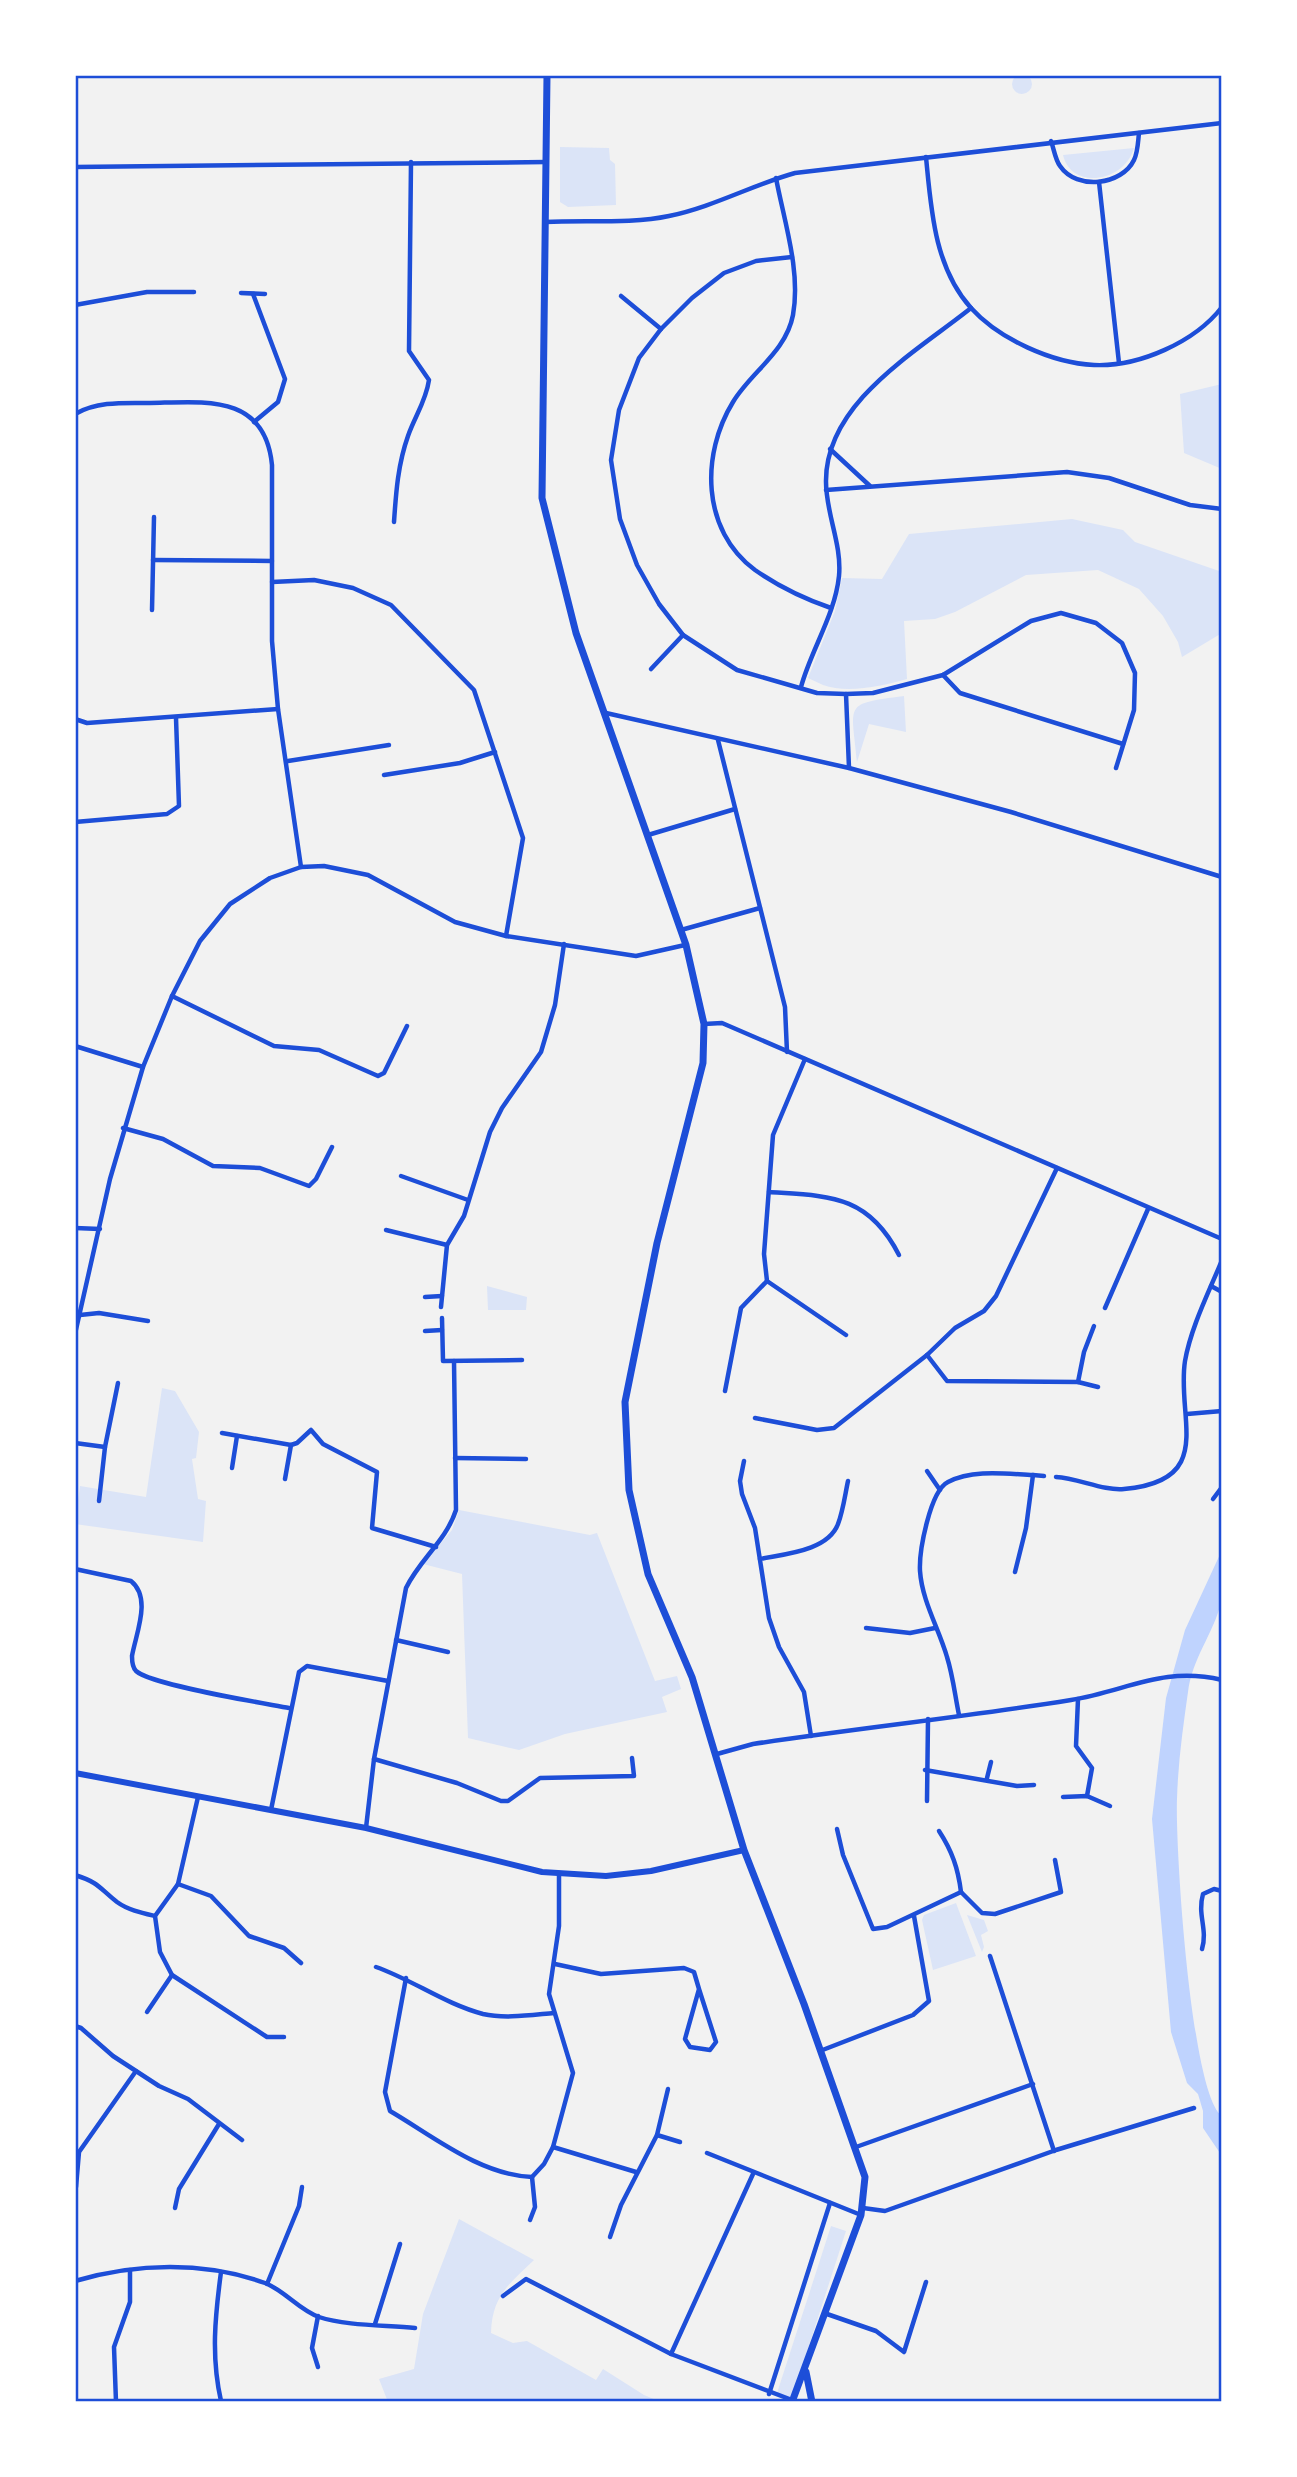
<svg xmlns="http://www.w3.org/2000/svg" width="1297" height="2477" viewBox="0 0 1297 2477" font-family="Helvetica,sans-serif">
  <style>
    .green { fill: #dbe4f7 }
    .water { fill: #bfd3fe }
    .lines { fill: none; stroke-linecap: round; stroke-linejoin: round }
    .minor { stroke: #1d4ed8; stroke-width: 4.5 }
    .tertiary { stroke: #1d4ed8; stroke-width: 6 }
    .primary { stroke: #1d4ed8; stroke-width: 7 }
    .neatline { fill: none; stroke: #1d4ed8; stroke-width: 2.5 }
  </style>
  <rect width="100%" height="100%" fill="#f2f2f2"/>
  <g class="green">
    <circle cx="1022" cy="84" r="10"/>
    <path d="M560,147L609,148L610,160L615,164L616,205L568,207L560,202Z"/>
    <path d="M1134,148C1124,183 1071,190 1063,155Z"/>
    <path d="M1222,384V469L1184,453L1180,394Z"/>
    <path d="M1072,519L1123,530L1135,542L1222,572V633L1182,657L1178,642L1163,616L1139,589L1098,570L1026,575L955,612L935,619L904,621L907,679C883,686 847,694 823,685C818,683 813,680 808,678L835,611L842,578L882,579L909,534Z"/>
    <path d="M904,696L906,732L869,724L857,762C852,703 842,704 904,696Z"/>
    <path d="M487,1286L527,1297L526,1310H488Z"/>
    <path d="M162,1388L175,1391L199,1432L196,1458L192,1459L198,1499L206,1501L203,1542L75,1524L80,1486L146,1497Z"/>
    <path d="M459,1510L590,1535L597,1533L655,1681L677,1676L681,1689L662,1697L667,1712L565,1734L519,1750L468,1738L462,1574L423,1564L452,1530Z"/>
    <path d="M956,1903L976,1956L933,1970L922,1920L924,1915Z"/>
    <path d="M967,1915L984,1920L988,1931L981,1935L984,1947L982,1952Z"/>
    <path d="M459,2219L534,2260C509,2284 492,2296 491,2333L513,2343L527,2341L596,2380L603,2369L644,2395L661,2402H388L379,2379L414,2369L423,2314Z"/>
    <path d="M831,2226L846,2231L792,2398L777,2393Z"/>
  </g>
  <path class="water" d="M1222,1550C1222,1566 1226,1588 1221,1603C1213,1634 1192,1659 1188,1692C1183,1727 1178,1763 1177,1799C1175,1845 1191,2096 1222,2116V2156L1203,2128V2111L1198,2094L1187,2083L1171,2032L1152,1819L1166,1698L1185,1630Z"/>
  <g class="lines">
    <g class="minor">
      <path d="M1051,141C1054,149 1055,159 1060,166C1077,191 1122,185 1134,160C1138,152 1138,141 1139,133"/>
      <path d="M926,157C931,208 934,267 971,308C999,339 1052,363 1094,365C1139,367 1195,342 1222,307"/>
      <path d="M75,167L546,162"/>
      <path d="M776,178C784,221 801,271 793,315C786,352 751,372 733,402C701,454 701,530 755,570C778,586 805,599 831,608"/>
      <path d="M1099,182L1119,363"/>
      <path d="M545,222C584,220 632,224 669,216C713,207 752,185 795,173L1222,123"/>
      <path d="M792,257L756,261L724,273L692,298L661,329L639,358L619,410L611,460L620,519L637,565L659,604L683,635L737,670L817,693L846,694L873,693L943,675L1031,621L1061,613L1096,623L1122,643L1135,673L1134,710L1116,768"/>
      <path d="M241,293L265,294"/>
      <path d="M253,294L285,379L278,402L254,422"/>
      <path d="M621,296L661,329"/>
      <path d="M75,305L147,292H194"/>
      <path d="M75,414C98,401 124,403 150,403C204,402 265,393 272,465V641L278,709L301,867"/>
      <path d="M830,449L870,486"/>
      <path d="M826,490L1067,472L1109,478L1190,505L1222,509"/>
      <path d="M394,522C396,492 398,464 408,436C415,416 426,401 429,380L409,351L411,162"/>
      <path d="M153,560L272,561"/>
      <path d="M272,582L314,580L353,588L391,605L474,690L523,838L506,936"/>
      <path d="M152,610L154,517"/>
      <path d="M651,669L683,635"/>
      <path d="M943,675L960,693L1123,744"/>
      <path d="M801,687C811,650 835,615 839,576C842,544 826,514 826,482C825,403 916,352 971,308"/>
      <path d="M846,694L849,768"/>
      <path d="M606,713L849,768L1011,812L1222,877"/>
      <path d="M75,719L87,723L278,709"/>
      <path d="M718,740L785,1007L787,1052"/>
      <path d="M288,761L389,745"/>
      <path d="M384,775L460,763L495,752"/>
      <path d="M75,822L167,814L179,806L176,718"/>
      <path d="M648,835L735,809"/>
      <path d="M681,930L760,908"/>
      <path d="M172,996L274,1046L319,1050L378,1076L384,1073L407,1026"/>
      <path d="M704,1024L722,1023L1222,1239"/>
      <path d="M75,1046L143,1067"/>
      <path d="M805,1059L773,1135L764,1254L767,1281L846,1335"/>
      <path d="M123,1128L163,1139L213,1166L260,1168L309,1186L316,1179L332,1147"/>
      <path d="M401,1176L468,1200"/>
      <path d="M769,1192C828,1196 868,1194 899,1255"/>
      <path d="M75,1228L100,1229"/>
      <path d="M386,1230L447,1245"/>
      <path d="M1211,1286L1222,1292"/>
      <path d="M425,1297L442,1296"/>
      <path d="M441,1307L447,1245L464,1216L490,1132L502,1108L541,1052L555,1005L564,944"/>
      <path d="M1105,1308L1148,1209"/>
      <path d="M80,1315L99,1313L148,1321"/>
      <path d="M442,1318L443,1361L522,1360"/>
      <path d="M425,1331L442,1330"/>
      <path d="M75,1334L110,1179L143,1067L172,996L200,941L230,904L270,878L301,867L324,866L368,875L455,922L506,936L636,956L685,945"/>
      <path d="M927,1355L947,1381L1078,1382L1098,1387"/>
      <path d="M1078,1382L1084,1352L1094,1326"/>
      <path d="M725,1391L741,1308L767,1281"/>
      <path d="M1187,1414L1222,1411"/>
      <path d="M755,1418L817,1430L834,1428L927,1355L955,1328L984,1311L996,1296L1057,1168"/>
      <path d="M222,1433L291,1445"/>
      <path d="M75,1443L105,1447L118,1383"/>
      <path d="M455,1458L526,1459"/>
      <path d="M744,1461L740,1481L742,1494L755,1528L769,1618L779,1647L804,1692L811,1736"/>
      <path d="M232,1468L237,1436"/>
      <path d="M927,1471L940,1490"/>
      <path d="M1033,1475L1044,1476"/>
      <path d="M1056,1477C1078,1478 1103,1491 1124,1489C1217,1481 1176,1418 1185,1361C1191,1327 1209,1292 1222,1260"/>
      <path d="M285,1479L291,1445L297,1443L311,1430L323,1444L377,1472L372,1528L436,1547"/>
      <path d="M1213,1499L1222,1487"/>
      <path d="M99,1501L105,1447"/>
      <path d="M760,1559C784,1554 828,1551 838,1524C843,1511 845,1495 848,1481"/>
      <path d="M75,1569L131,1581C152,1598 136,1633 132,1656C132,1661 132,1667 136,1671C151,1685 263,1703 289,1708"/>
      <path d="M866,1628L910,1633L935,1628"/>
      <path d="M396,1640L448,1652"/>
      <path d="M1078,1699L1076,1746L1092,1768L1087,1796"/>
      <path d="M959,1715C955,1696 953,1676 947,1657C939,1629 922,1601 920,1571C919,1551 930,1491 948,1482C973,1469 1007,1474 1033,1475L1026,1528L1015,1572"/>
      <path d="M717,1754L753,1744C859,1728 965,1717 1071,1700C1127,1691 1162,1666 1222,1680"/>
      <path d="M374,1759L457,1783L501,1801H508L540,1778L634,1776L632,1758"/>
      <path d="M925,1770L1017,1786L1034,1785"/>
      <path d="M987,1778L991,1762"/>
      <path d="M198,1797L178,1884L155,1916L160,1952L172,1975L267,2037H284"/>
      <path d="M1063,1797L1087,1796L1110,1806"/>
      <path d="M927,1801L928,1719"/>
      <path d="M271,1810L299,1672L307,1666L388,1681"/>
      <path d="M366,1828L374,1759L406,1588C420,1559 446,1541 456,1510L454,1361"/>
      <path d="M837,1829L843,1855L873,1929L887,1927L961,1892"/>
      <path d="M939,1831C952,1851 958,1868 961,1892"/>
      <path d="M75,1875C100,1883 99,1888 117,1902C128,1910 142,1913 155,1916"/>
      <path d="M178,1884L211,1896L249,1936L284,1948L301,1963"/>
      <path d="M961,1892L982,1913L995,1914L1061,1892L1055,1860"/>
      <path d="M1202,1949C1208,1929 1197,1915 1203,1894L1214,1889L1222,1891"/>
      <path d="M990,1956L1054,2151"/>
      <path d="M555,1964L601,1974L684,1968L694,1972L699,1989L685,2039L690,2047L710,2050L716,2042L699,1989"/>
      <path d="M376,1967C413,1980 445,2004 483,2014C505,2019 531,2015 554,2013"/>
      <path d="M406,1978L385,2092L390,2111C433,2136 480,2175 532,2177L544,2164L553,2147L573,2073L549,1994L559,1926V1873"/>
      <path d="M147,2012L172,1975"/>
      <path d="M75,2026L81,2028L113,2056L159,2086L188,2099L242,2140"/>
      <path d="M820,2051L913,2015L929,2001L914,1916"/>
      <path d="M657,2135L680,2142"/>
      <path d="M553,2147L636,2172"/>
      <path d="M856,2147L1033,2084"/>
      <path d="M707,2153L861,2215"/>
      <path d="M76,2187L79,2152L136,2071"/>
      <path d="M175,2208L179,2189L219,2124"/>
      <path d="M863,2208L885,2211L1056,2150L1194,2108"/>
      <path d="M530,2220L535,2207L532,2177"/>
      <path d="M610,2237L621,2205L657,2135L668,2089"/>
      <path d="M221,2272C215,2317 211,2357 221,2401"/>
      <path d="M75,2281C136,2263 204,2261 265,2283C284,2290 299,2310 319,2317C346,2326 386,2325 415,2328"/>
      <path d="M267,2284L299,2206L302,2187"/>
      <path d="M503,2296L526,2279L671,2354L792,2400"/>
      <path d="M827,2314L876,2331L904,2352L926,2282"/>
      <path d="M375,2324L400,2244"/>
      <path d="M671,2354L753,2174"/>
      <path d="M318,2367L312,2348L318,2316"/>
      <path d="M769,2394L830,2203"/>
      <path d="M116,2402L114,2347L130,2302V2270"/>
    </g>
    <path class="tertiary" d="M75,1773L366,1828L542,1872L606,1876L651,1871L744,1850"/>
    <g class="primary">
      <path d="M547,75L542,498L576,633L686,945L704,1024L703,1063L657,1243L625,1402L629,1490L648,1574L692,1677L744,1850L804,2004L865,2177L861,2215L792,2402"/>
      <path d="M806,2372L812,2402"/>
    </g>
  </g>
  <rect width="1297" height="2477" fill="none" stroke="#ffffff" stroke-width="154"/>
  <rect x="77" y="77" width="1143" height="2323" class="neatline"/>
</svg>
